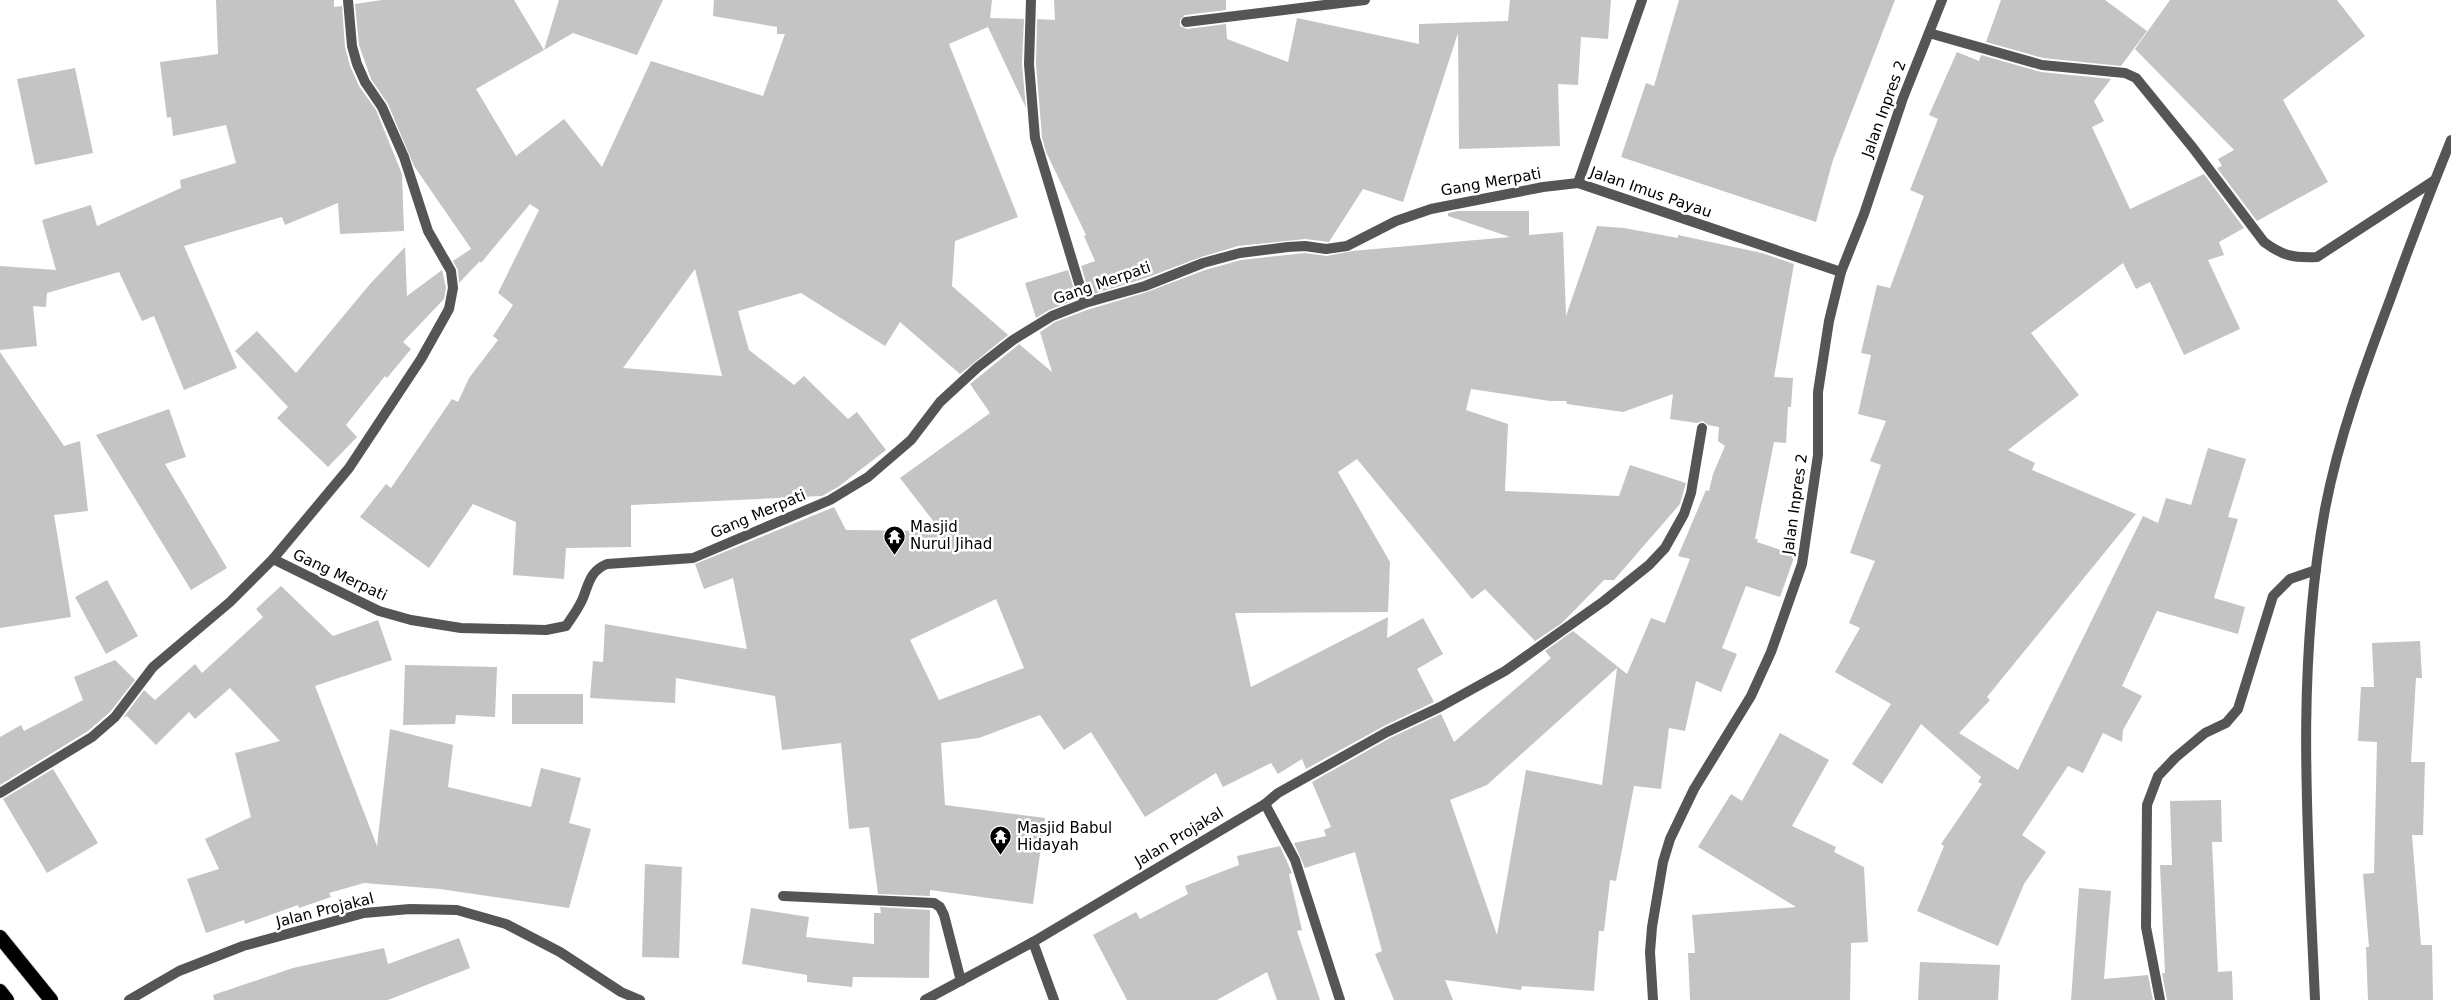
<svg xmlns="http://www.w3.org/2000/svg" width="2451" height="1000" viewBox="0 0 2451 1000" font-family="'DejaVu Sans',sans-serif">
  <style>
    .building { fill: #c4c4c4; fill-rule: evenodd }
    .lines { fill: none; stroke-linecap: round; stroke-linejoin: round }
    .trunk-casing { stroke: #dbdbdb; stroke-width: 16 }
    .minor { stroke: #555; stroke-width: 10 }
    .trunk { stroke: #000; stroke-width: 14 }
    .labels { text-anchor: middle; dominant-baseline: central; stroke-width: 5; stroke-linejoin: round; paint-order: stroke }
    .street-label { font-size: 15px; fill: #000; stroke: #fff }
    .poi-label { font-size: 15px; fill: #000; stroke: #fff; text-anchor: start }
  </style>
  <rect width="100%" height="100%" fill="#fff"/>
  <g class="building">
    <path d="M216,0H334V7L342,6L345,47L350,66L359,86L376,110L402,174L404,231L340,234L338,203L285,225L282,217L184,246L237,368L184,390L154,316L142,321L119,272L47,293L46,307L33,306L37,346L0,350V266L56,270L42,220L91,205L97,226L181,188L180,180L236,163L226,125L173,136L171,117L167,118L160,62L218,54Z"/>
    <path d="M382,0H514L544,50L476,89L516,156L564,119L602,167L651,61L763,96L785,34H777V27L713,16L714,0H992L990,18L1024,19L1022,64L1026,108L988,27L949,44L1018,217L955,241L952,286L1008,335L960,374L900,322L885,346L801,293L738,311L749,350L794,385L804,376L848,419L857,412L886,450L838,487L822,496L631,505V547L566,548L564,579L513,575L516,522L473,504L429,568L360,517L386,484L391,488L452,399L458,402L469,378L498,340L493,336L513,305L498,293L539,210L530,204L481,263L480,261L459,283L458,270L453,261L471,249L472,250L414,166L388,104L371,79L359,45L355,4ZM695,269L722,376L623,368Z"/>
    <path d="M559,0H663L637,55L573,33L544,50Z"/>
    <path d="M1054,0H1226V10L1185,15L1180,20V26L1187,29L1226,24L1227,39L1288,62L1297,18L1419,44V24L1508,21L1510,0H1611L1608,39L1581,37L1578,85L1558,84L1560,146L1459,149L1458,33L1403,202L1363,189L1329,242L1305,239L1238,246L1201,257L1143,279L1090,295L1081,266L1095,261L1084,236L1086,235L1046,152L1042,137L1036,64L1037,19L1055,20Z"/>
    <path d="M1679,0H1895L1833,160L1816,222L1621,157L1646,83L1654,86Z"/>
    <path d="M2001,0H2105L2147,31L2121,66L2043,58L1986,42Z"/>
    <path d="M2170,0H2337L2365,36L2283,100L2328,182L2257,221L2217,168L2222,166L2218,159L2234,150L2135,49Z"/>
    <path d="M1957,52L1979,61L1981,55L2041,72L2111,79L2094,101L2104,121L2092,127L2130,209L2204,174L2244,228L2219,242L2224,255L2208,260L2240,329L2184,355L2150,282L2136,289L2123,263L2031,333L2079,395L2008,450L2035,463L2032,470L2136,514L1987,697L1990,700L1959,733L2018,770L2143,516L2158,523L2166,498L2191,505L2208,448L2246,459L2228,517L2238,519L2214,598L2245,607L2238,634L2157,611L2122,686L2142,696L2123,730L2122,742L2103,733L2083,773L2068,766L2022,835L2046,852L2024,884L1998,946L1917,911L1944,846L1941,844L1982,784L1978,782L1981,777L1921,724L1882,784L1852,764L1891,704L1835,672L1860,628L1849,623L1875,561L1850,553L1881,465L1870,461L1886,421L1858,414L1871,355L1861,353L1877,285L1890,288L1924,196L1910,190L1938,119L1929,115Z"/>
    <path d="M75,68L93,153L35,165L17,79Z"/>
    <path d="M1458,211H1529V235L1563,232L1566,316L1597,226L1624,228L1678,238V235L1762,253L1794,264L1774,377L1793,378L1791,407H1788L1786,443L1774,442L1755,539H1758L1757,542L1795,555L1780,597L1746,586L1722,648L1737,654L1721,692L1696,681L1685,731L1669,728L1661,789L1634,786L1616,881L1610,880L1604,931H1599L1594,991L1522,986L1521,990L1445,980L1453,1000H1394L1375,954L1382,951L1355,852L1305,868L1294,843L1326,836L1324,830L1331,827L1312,782L1390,738L1441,714L1454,742L1551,658L1545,651L1573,631L1627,674L1651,618L1665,623L1690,559L1678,556L1706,490L1709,491L1713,474L1725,446L1718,441L1719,427L1708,425L1703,421L1697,423L1670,419L1673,394L1623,412L1567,404L1566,401H1550L1471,389L1466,410L1508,424L1505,491L1619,496L1630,465L1686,483L1680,504L1614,580H1604L1562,623L1535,641L1485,589L1472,599L1357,459L1338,472L1390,562L1388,612L1235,613L1251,687L1388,617L1387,638L1423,618L1443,654L1417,669L1434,702L1384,726L1306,769L1302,759L1278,774L1271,763L1223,787L1216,773L1145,817L1091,732L1064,750L1040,715L979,738L941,743L945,805L1045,818L1033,904L930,890V896L878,894L869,827L849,829L841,743L782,750L775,696L676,678L675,703L590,698L593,661L603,662L605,624L747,649L733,578L704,589L695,564L834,507L846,530L941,531L900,478L990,413L970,384L1017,346L1019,344L1052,372L1040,332L1055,322L1087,310L1147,292L1205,270L1241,260L1305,253L1327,256L1352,251L1510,237L1448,216V213ZM996,599L1024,668L939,700L910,640ZM1617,668L1602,785L1526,770L1497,935L1450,800L1487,785Z"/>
    <path d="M405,247L407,296L442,270L446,288L444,299L403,342L411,349L387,378L385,376L346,425L357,437L328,467L277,418L288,407L235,351L257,331L296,373L370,284Z"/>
    <path d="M1068,270L1077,299L1049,310L1036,318L1025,283Z"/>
    <path d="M0,352L64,446L80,441L88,511L54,515L71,617L0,628Z"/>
    <path d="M169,409L186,457L165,464L227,568L191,590L96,435Z"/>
    <path d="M107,580L138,636L106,654L75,597Z"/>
    <path d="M281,586L333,636L378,620L392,660L315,686L377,846L390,729L453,745L448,787L531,807L541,768L581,778L569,823L591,829L569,908L440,889L364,883L329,893L331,897L299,908L298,905L245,924L244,920L206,933L187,879L219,869L205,839L251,817L235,753L280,741L230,688L195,719L189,712L156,745L127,716L123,718L144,690L155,700L195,664L202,673L263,617L256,609Z"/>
    <path d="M2420,641L2422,678H2416L2411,762H2425L2423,835H2412L2421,945H2432L2433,1000H2368L2366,947H2369L2363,874L2374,873L2377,742L2358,741L2361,687H2374L2372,643Z"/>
    <path d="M115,660L135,680L110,712L88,731L0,785V737L21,725L24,731L83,700L74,677Z"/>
    <path d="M405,665L497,667L495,717L456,715L455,724L403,725Z"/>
    <rect x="512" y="694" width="71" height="30"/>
    <path d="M1780,733L1829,760L1792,826L1836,847L1834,852L1864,867L1868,942L1851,943L1850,1000H1690L1688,953H1695L1692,915L1796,907L1698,847L1731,794L1742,801Z"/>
    <path d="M53,769L98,843L47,873L3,799Z"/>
    <path d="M2221,800L2222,842H2212L2218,972L2232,971L2233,1000H2167L2162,973H2165L2160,865H2172L2170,801Z"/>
    <path d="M1280,846L1292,873L1289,874L1302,930L1297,931L1320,1000H1277L1267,972L1217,1000H1127L1093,935L1136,912L1140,919L1188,894L1185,886L1239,865L1237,856Z"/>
    <path d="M645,864L682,867L679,958L642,957Z"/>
    <path d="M2079,888L2111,891L2104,979L2148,975L2153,1000H2071Z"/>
    <path d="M880,907L930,910L929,978L853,977L852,987L807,982V975L742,964L751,908L809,917L806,937L874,944V913H881Z"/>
    <path d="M459,938L470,968L388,1000H214L213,995L293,968L384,948L388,964Z"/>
    <path d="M1920,962L2000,965L1998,1000H1918Z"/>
  </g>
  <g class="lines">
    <defs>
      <g id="trunk">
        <path d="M0,937L51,1000"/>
        <path d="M0,991L7,1000"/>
      </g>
    </defs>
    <use href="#trunk" class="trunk-casing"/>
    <g class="minor">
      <path d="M1031,0L1029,64L1035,138L1085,303"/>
      <path d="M1186,22L1365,0"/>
      <path d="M1929,33L2042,65L2125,73L2136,78L2193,148L2264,242C2283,256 2293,258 2317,257L2435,180"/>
      <path d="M1578,183L1642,0"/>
      <path d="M273,559L379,611L411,620L461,628L546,630L566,626C572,617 579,608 583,598C589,583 590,571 607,564L693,558L830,500L868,477L911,440L940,402L978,367L1013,340L1052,316L1085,303L1145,286L1203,263L1240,253L1288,247L1305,246L1326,249L1347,246L1396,221L1431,209L1543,187L1578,183L1841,272"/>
      <path d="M0,793L92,737L115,717L153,667L230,602L273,559L349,468L421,359L449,309L453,288L451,271L428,231L404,157L382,107L365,82L357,64L352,46L348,0"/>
      <path d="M1265,804L1278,793L1387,732L1440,707L1505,671L1604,601L1649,565L1665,548L1684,514L1691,493L1702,428"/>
      <path d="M783,896L934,903L940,907L944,915L961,981"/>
      <path d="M1033,942L1054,1000"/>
      <path d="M129,1000L179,971L243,946L364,913L410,909L457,910L506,924L560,952L621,992L640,1000"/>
      <path d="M925,1000L1033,942L1265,804L1295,860L1340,1000"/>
      <path d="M1653,1000L1650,952L1652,927L1663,862L1670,839L1694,789L1751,696L1771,652L1802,564L1818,455V392L1829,321L1841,272L1864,214L1903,98L1942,0"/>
      <path d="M2160,1000L2146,927L2147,805L2158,776L2175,758L2205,733L2226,723L2238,709L2273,596L2290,579L2316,570"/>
      <path d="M2315,1000C2308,836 2295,672 2325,509C2339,436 2365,366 2391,297C2410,244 2430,192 2451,140"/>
    </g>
    <use href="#trunk" class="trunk"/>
  </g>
  <defs>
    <symbol id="temple-pin" viewBox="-11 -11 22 30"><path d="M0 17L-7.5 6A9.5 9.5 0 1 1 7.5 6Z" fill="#000" stroke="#fff"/><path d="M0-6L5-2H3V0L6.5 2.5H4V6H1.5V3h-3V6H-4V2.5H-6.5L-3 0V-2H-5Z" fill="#fff"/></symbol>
  </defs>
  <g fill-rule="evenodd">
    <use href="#temple-pin" x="882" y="524" width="25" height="34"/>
    <use href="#temple-pin" x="988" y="824" width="25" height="34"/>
  </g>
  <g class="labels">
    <g class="street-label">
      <text transform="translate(1884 109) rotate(-70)">Jalan Inpres 2</text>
      <text transform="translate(1491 182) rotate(-10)">Gang Merpati</text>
      <text transform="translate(1651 192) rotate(19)">Jalan Imus Payau</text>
      <text transform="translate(1102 283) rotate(-19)">Gang Merpati</text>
      <text transform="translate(1795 504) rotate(-82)">Jalan Inpres 2</text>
      <text transform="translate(758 514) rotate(-23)">Gang Merpati</text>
      <text transform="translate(340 575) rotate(25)">Gang Merpati</text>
      <text transform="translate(1179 837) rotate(-31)">Jalan Projakal</text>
      <text transform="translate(325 910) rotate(-14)">Jalan Projakal</text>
    </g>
    <g class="poi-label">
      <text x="910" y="527">Masjid<tspan x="910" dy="17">Nurul Jihad</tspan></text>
      <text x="1017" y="828">Masjid Babul<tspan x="1017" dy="17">Hidayah</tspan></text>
    </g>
  </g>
</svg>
